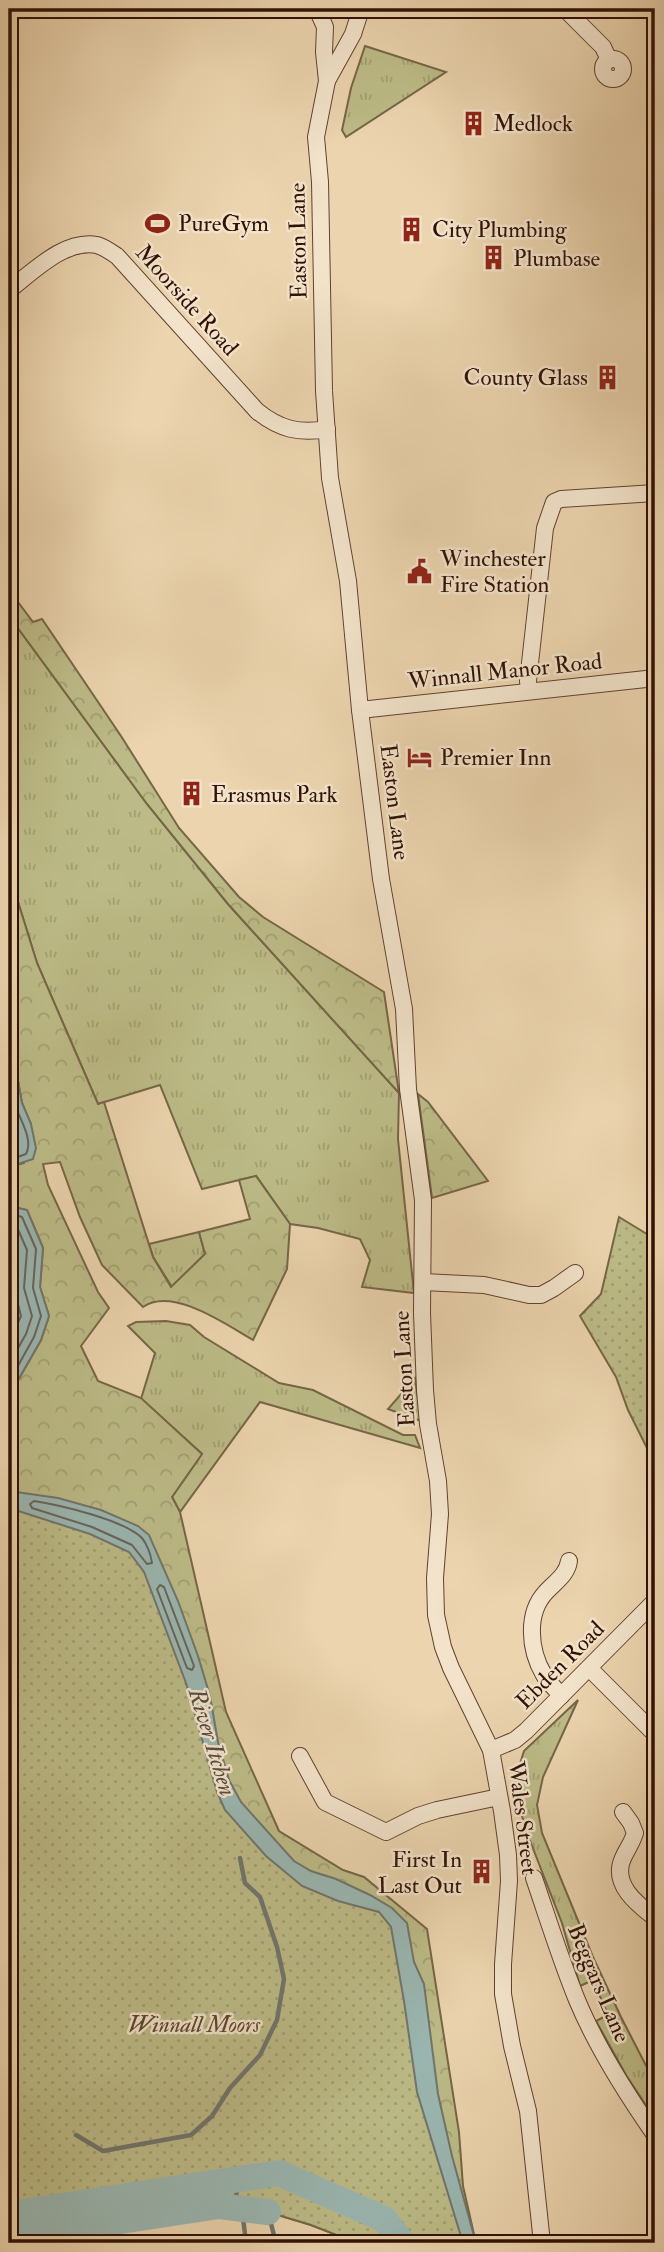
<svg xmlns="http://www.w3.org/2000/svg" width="664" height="2252" viewBox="0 0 664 2252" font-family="'IM FELL Double Pica',serif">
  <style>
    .grass { fill: url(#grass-tufts); stroke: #766646; stroke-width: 2 }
    .forest { fill: url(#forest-crowns); stroke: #766646; stroke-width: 2 }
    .park { fill: url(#park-dots); stroke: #766646; stroke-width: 2 }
    .water { fill: #9ab7b2; stroke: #70756d; stroke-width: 2 }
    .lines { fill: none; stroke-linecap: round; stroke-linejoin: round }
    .shore { stroke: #66645c; stroke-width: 2 }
    .stream { stroke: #70756d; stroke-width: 4.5 }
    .river { stroke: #9ab7b2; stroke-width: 26 }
    .minor-casing { stroke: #60422f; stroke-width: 18 }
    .minor { stroke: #f2e3ca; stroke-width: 16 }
    .labels { text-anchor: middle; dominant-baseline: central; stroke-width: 5; stroke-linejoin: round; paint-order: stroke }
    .poi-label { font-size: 23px; fill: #311105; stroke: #f2e3ca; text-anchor: start }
    .street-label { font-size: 23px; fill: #311105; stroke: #f2e3ca }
    .park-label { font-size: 23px; font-style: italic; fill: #5b442c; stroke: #f2e3ca }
    .water-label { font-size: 24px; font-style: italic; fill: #564b42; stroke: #f2e3ca }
  </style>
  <defs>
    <pattern id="grass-tufts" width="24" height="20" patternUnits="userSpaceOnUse" patternTransform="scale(1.75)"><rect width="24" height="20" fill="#bcbb87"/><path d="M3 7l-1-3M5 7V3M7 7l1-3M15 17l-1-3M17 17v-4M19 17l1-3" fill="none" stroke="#a2a073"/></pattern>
    <pattern id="forest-crowns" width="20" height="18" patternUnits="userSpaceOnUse" patternTransform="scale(1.75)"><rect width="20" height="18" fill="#bcbb87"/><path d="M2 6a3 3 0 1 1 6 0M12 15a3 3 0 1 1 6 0" fill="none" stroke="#a2a073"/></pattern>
    <pattern id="park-dots" width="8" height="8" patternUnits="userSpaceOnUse" patternTransform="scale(1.75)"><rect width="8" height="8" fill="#bcbb87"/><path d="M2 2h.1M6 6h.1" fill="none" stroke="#a2a073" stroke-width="1.8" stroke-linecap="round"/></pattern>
  </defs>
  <rect width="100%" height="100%" fill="#ebd4ae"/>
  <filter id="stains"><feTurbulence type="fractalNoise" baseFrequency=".00286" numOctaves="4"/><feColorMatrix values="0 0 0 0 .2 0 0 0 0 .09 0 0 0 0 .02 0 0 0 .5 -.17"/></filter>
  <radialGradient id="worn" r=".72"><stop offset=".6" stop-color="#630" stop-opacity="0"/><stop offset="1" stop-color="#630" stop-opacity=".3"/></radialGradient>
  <g class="grass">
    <path d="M365,46L446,72L346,137L342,130L351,88Z"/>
    <path d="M9,616L147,804L228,904L399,1093L398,1139L414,1293L362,1287L370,1260L360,1239L318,1228L290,1224L256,1176L202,1189L160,1085L98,1104L37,963L9,873Z"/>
    <path d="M199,1232L205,1254L172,1287L153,1257L149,1244Z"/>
    <path d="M166,1321L190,1325L204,1337L279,1383L313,1390L403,1435H415L420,1448L260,1402L180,1512L172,1497L202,1454L141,1399L155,1353L128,1326L136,1322Z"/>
    <path d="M578,1700L543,1777L537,1805L542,1833L593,1957L621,2017L655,2083V2119L626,2075L596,2021L608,2015L593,1980L580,1986L562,1923L527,1833L515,1792L518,1770L524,1751Z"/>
  </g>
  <g class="forest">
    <path d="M9,590L33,622L42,619L121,736L179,828L239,897L263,917L384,992L399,1093L228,904L147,804L9,616Z"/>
    <path d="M9,873L37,963L98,1104L104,1102L153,1257L171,1287L205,1254L199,1232L250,1219L239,1180L256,1176L290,1224L287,1269L253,1340C227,1325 172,1286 143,1307L102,1265L80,1217L60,1162L43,1164L48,1185L98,1292L109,1308L81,1346L98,1381L141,1398L202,1454L172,1497L180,1512L226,1712L279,1831L343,1870L364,1877L427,1929L459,2132L463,2186L476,2243H357L311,2225L268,2212L9,1508V1396L41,1340L49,1316L40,1287L43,1248L27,1210L9,1206V1167L24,1163L31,1124L22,1103L9,1032Z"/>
    <path d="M418,1094L428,1102L488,1181L432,1198Z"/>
    <path d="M415,1378L421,1421L388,1409Z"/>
  </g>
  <g class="park">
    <path d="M619,1217L655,1239V1464L628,1410L616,1377L580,1316L601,1294Z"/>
    <path d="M9,1500L141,1549L231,1805L293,1869L391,1914L469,2243H357L311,2225L268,2212L219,2206L9,2238Z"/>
  </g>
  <g class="water">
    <path d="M9,1032L22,1103L31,1124L36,1148L33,1159L9,1167Z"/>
    <path d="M9,1206L27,1210L43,1248L40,1287L49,1316L41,1340L9,1396Z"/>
    <path d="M9,1491L58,1498L101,1510L138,1526L149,1535L178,1601L198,1656L210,1696L218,1742L229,1780L241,1802L294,1861L311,1871L336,1879L370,1895L392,1908L407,1923L414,1962L424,1984L438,2094L452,2156L476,2243H463L417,2092L404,2001L391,1927L379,1912L338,1901L302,1886L266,1856L225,1810L217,1792L186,1683L144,1572L129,1552L90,1534L9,1508Z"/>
  </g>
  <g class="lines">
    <g class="shore">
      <path d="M9,1070C11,1081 12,1093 15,1104C19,1119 34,1139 26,1154L9,1160"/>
      <path d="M9,1213L22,1217L36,1249L33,1288L41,1316L34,1337L9,1382"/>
      <path d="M9,1222L16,1225L27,1250L24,1288L32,1316L26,1334L9,1364"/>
      <path d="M9,1234L16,1252L14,1289L21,1316L9,1343"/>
      <path d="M34,1501C60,1505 124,1520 142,1538C147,1544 151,1555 152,1563L147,1564L132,1545L92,1527L32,1508L30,1504Z"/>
      <path d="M160,1585L164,1587L191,1658L194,1666L192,1670L187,1668L157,1589Z"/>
    </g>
    <g class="stream">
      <path d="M76,2135L103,2151L191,2135L212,2116L230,2088L260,2055L277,2020L284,1979L277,1947L260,1897L245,1883L240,1858"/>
      <path d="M235,2208L238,2178"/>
      <path d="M242,2209L246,2243"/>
      <path d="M268,2212L276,2243"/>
    </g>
    <g class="river">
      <path d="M9,2214L279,2173L384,2219L403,2243"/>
      <path d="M9,2238L219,2206L268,2212"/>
    </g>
    <defs>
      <g id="minor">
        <path d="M317,9L325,27L324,52L327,81L316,137L320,182L324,391L330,478L348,581L360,710L381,879L404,1009L408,1089L423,1200L422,1313L425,1390L428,1424L438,1481L440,1514L435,1578L436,1615L443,1647L451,1668L491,1750L502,1811L508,1855L509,1881L503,1964V1994L512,2046L528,2111L542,2243"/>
        <path d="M332,9H336"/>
        <path d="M565,9L603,47L609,60"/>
        <circle cx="613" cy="69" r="10"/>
        <path d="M327,81L353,34L361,9"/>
        <path d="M9,290C33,272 64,239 97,245C104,247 111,252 117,256L257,411C279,429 299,434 327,429"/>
        <path d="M529,691L528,681L545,528L554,502L561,499L655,493"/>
        <path d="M360,710L655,678"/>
        <path d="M423,1282L484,1285L529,1295H541L554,1288L575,1273"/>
        <path d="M589,1668L655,1734"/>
        <path d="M561,1696C556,1689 548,1682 544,1675C529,1650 526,1613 546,1592C555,1582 567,1575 569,1561"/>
        <path d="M491,1750L515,1740L526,1731L655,1601"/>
        <path d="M300,1756L325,1802L386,1832L418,1816L437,1810L499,1797"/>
        <path d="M623,1812L631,1823L635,1833C632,1843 627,1849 623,1858C611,1884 637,1904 655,1918"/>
        <path d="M534,1878C548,1919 561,1961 577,2000C597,2048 625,2092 655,2135"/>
      </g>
    </defs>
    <use href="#minor" class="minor-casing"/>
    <use href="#minor" class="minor"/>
  </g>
  <defs>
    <symbol id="building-bare" viewBox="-9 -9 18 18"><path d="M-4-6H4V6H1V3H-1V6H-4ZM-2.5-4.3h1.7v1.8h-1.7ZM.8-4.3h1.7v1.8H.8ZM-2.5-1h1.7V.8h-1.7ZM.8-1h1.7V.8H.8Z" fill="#8f2418" stroke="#f2e3ca" stroke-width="2.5" paint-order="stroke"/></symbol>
    <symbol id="stadium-bare" viewBox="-9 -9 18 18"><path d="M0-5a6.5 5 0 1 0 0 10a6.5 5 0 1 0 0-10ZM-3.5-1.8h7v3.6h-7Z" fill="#8f2418" stroke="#f2e3ca" stroke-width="2.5" paint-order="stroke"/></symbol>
    <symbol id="civic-bare" viewBox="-9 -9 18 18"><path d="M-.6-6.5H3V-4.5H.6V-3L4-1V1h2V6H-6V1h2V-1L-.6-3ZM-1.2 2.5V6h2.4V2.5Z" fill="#8f2418" stroke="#f2e3ca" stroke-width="2.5" paint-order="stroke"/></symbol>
    <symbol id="hotel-bare" viewBox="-9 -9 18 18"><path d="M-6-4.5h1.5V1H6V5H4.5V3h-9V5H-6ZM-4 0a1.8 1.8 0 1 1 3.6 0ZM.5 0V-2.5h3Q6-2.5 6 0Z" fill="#8f2418" stroke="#f2e3ca" stroke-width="2.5" paint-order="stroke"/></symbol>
  </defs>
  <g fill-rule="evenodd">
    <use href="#building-bare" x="456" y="106" width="35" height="35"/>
    <use href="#stadium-bare" x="140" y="206" width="35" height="35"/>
    <use href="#building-bare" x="394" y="212" width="35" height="35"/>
    <use href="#building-bare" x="476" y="240" width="35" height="35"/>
    <use href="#building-bare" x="590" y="360" width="35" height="35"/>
    <use href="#civic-bare" x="402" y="554" width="35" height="35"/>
    <use href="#hotel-bare" x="402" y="740" width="35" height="35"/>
    <use href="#building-bare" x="174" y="776" width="35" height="35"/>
    <use href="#building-bare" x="464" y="1854" width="35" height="35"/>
  </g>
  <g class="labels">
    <g class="poi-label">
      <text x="493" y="123">Medlock</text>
      <text x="178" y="223">PureGym</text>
      <text x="432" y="229">City Plumbing</text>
      <text x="513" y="258">Plumbase</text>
      <text x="588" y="377" text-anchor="end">County Glass</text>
      <text x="440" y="558">Winchester<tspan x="440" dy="26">Fire Station</tspan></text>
      <text x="440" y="757">Premier Inn</text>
      <text x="211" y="794">Erasmus Park</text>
      <text x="462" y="1859" text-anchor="end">First In<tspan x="462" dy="26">Last Out</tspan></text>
    </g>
    <g class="street-label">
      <text transform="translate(298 241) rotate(-91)">Easton Lane</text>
      <text transform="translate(187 300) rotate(48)">Moorside Road</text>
      <text transform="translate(505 671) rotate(-6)">Winnall Manor Road</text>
      <text transform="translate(395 802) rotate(83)">Easton Lane</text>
      <text transform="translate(404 1369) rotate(-93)">Easton Lane</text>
      <text transform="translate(560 1665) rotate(-45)">Ebden Road</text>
      <text transform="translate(523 1818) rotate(83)">Wales Street</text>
      <text transform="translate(599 1983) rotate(67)">Beggars Lane</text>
    </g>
    <g class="park-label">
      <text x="194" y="2024">Winnall Moors</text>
    </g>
    <g class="water-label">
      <text transform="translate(212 1742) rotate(73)">River Itchen</text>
    </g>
  </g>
  <rect width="664" height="2252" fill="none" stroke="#ebd4ae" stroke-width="35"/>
  <rect x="10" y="10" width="643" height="2231" fill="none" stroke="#311105" stroke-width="3.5"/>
  <rect x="18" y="18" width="629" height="2217" fill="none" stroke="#311105" stroke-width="2"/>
  <rect width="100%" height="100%" filter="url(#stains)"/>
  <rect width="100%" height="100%" fill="url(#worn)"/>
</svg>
